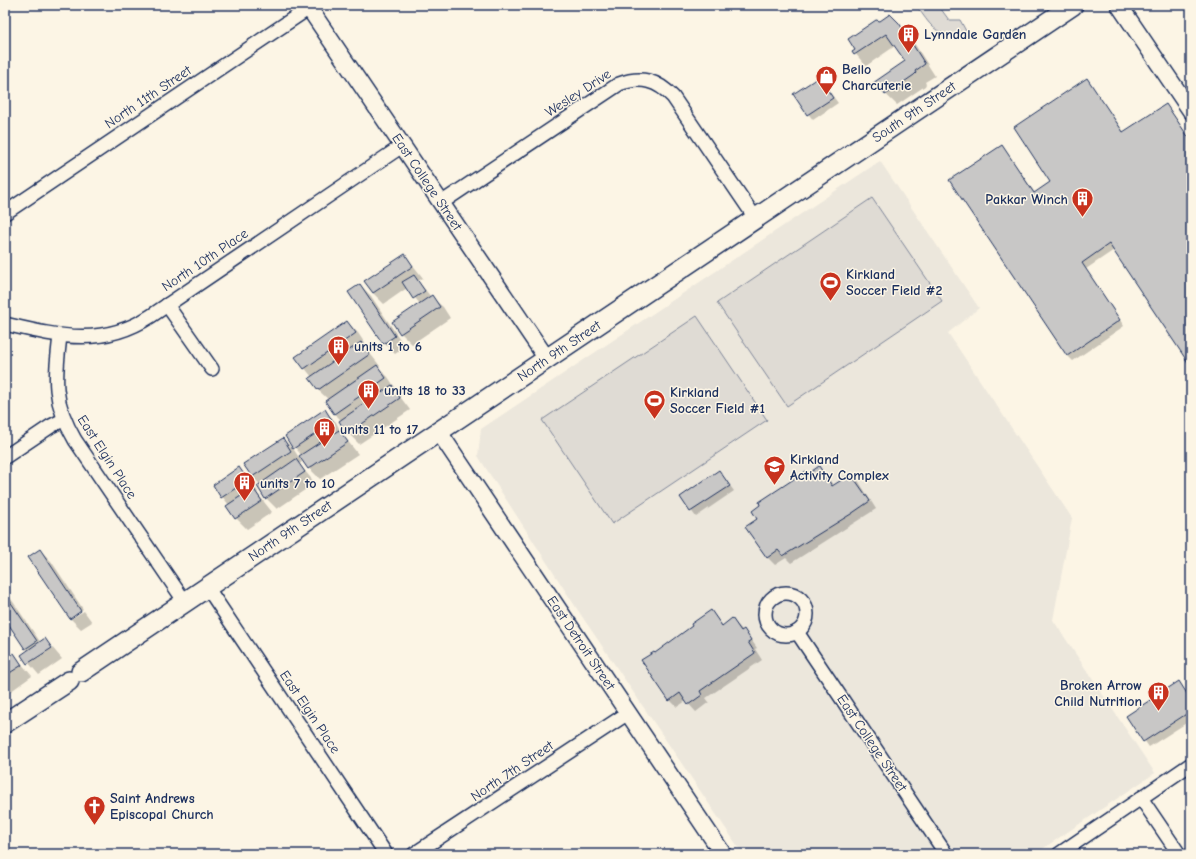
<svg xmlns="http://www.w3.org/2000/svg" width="1196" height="859" viewBox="0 0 1196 859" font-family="'Comic Neue',sans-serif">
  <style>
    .built { fill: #ece7dc }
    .green { fill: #dfdbd4; stroke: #7d8599 }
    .shadow { fill: #0003 }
    .building { fill: #c8c7c6; stroke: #1b2f5e }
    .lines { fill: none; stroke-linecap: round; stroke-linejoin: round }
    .minor-casing { stroke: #1b2f5e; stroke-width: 16 }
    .tertiary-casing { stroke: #1b2f5e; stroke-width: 19 }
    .secondary-casing { stroke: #1b2f5e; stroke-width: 22 }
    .minor { stroke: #fcf5e5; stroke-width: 13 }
    .tertiary { stroke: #fcf5e5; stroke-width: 16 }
    .secondary { stroke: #fcf5e5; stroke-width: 19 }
    .labels { text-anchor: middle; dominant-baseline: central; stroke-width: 3; stroke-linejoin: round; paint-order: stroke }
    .poi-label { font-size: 14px; font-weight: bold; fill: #1b2f5e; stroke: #fcf5e5; text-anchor: start }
    .street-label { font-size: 14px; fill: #1b2f5e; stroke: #fcf5e5 }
  </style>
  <rect width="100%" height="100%" fill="#fcf5e5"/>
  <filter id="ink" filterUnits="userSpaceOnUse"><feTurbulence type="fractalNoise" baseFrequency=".025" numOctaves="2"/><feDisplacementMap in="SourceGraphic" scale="8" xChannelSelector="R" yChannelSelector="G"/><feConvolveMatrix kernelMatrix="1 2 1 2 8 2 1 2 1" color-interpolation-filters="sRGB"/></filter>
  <g filter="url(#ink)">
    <path class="built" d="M880,161L979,308L948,333L1072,518L1053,620L1155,773L1035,854H743L579,612L478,456L481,429Z"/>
    <g class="green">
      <path d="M918,5H938L949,20H960L966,31C963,34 959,34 955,35C935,35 929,23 918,8Z"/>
      <path d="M872,198L942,301L787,406L717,303Z"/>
      <path d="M697,316L767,420L612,524L542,420Z"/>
    </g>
    <g class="shadow">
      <path d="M890,15L909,35L935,76L925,82L926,84L925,86L897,105L874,83L906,61L895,46L866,66L854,52L881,22Z"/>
      <path d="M819,78L838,103L813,120L794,95Z"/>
      <path d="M1086,79L1124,132L1166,105L1191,140V365L1114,250L1086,269L1124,326L1073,361L1068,356L951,180L1002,146L1035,193L1051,182Z"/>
      <path d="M405,255L423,278L418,281L431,297L443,307L450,318L412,344L401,333L420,304L407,288L384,304L373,293Z"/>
      <path d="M360,285L371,296L405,347L395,354L384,343Z"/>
      <path d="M347,322L358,333L366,345L364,346L380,366L378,367L388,377L396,389L395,390L410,410L359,444L348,433L341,420L334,413L329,400L318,390L310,378L312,377L296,357Z"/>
      <path d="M325,411L336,422L342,434L358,454L320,479L309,468L302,456L286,436Z"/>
      <path d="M283,439L294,450L302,462L299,464L315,483L277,509L266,498L260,484L252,477Z"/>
      <path d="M819,468L834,486L851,475L859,482L876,509L791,563L786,558L775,565L767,557L758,519L808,474Z"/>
      <path d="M239,469L250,480L258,492L257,493L272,512L247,529L236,518L229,505L214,486Z"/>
      <path d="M719,471L734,491L696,517L681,497Z"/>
      <path d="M40,550L51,561L83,609L71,617V619L84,611L92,622L81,629L70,618Z"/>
      <path d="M5,590L41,643L45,639L62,659L39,675L22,655L28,651L5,617Z"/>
      <path d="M711,611L723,626L732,619L743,631L744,630L757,648L755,649L762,660L706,698L709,702L696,712L686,701L677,707L670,700L655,654Z"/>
      <path d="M5,650L10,657L14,655L32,676L7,694L5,692Z"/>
      <path d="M1178,683L1191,699V720L1149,747L1127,716Z"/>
    </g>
    <g class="building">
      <path d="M890,14L899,23L925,64L915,71L916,73L914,75L885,95L878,84L875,86L873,83L905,61L886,34L854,55L852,52L855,50L848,39L876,20L880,21Z"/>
      <path d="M819,77L833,98L807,115L793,94Z"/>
      <path d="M1087,78L1123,132L1166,104L1191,141V367L1109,244L1082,263L1120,320L1067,356L949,180L1002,145L1034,193L1050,182L1014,127Z"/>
      <path d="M405,254L413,266L373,293L364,281Z"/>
      <path d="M414,275L425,291L413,299L402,282Z"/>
      <path d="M360,284L395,336L383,344L348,292Z"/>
      <path d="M432,295L440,307L400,334L392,322Z"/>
      <path d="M347,321L356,333L304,369L295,357Z"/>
      <path d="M361,342L370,354L318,390L309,378Z"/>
      <path d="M377,365L386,378L334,414L325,401Z"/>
      <path d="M392,385L400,398L347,434L339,421Z"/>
      <path d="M325,409L333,422L293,449L285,436Z"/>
      <path d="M339,430L348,442L308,469L299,456Z"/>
      <path d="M283,438L291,451L252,477L243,464Z"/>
      <path d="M296,459L305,472L265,499L257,486Z"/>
      <path d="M819,466L832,486L851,474L870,501L851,514L783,556L778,550L767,558L745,527L757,519L752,511L760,505L759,502L806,471L808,474Z"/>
      <path d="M239,467L248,480L221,498L213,485Z"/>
      <path d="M719,470L730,486L690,512L680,497Z"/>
      <path d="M253,488L262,501L235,519L226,506Z"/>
      <path d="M40,549L81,611L70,619L28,557Z"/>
      <path d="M5,594L37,641L25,649L5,619Z"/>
      <path d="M711,610L722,626L732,618L741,631L744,629L751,640L748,642L755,653L700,691L702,695L688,705L680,693L669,701L641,660L654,652L655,653L692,626L691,624Z"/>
      <path d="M45,638L52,648L27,664L21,655Z"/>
      <path d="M14,653L22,665L5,676V659Z"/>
      <path d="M1179,681L1191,700V711L1143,742L1126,716Z"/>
    </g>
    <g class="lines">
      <defs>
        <g id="minor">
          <path d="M441,203L619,84C641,76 657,80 673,97L756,219"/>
          <path d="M5,213L309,8"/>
          <path d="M167,305L212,369"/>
          <path d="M5,324C57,336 102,348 151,316L402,146"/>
          <path d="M60,336C55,379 52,401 75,440L185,602"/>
          <path d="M5,457L51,426L63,420"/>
          <path d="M207,587L386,854"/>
          <circle cx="786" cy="614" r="21"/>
          <path d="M797,632L946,854"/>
          <path d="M1141,798L1179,854"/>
          <path d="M414,854L628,713"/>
          <path d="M1059,854L1191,764"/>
        </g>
        <g id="tertiary">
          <path d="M307,5L547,359"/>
          <path d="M1119,5L1191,111"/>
          <path d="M439,432L723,854"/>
        </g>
        <g id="secondary">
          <path d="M81,672L1073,5"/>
          <path d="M5,723L69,681"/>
        </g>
      </defs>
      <use href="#minor" class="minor-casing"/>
      <use href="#tertiary" class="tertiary-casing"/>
      <use href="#secondary" class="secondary-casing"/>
      <use href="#minor" class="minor"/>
      <use href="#tertiary" class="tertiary"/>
      <use href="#secondary" class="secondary"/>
    </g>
  </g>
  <defs>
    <symbol id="building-pin" viewBox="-11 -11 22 30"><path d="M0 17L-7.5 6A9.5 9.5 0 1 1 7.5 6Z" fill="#c8321e" stroke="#fcf5e5"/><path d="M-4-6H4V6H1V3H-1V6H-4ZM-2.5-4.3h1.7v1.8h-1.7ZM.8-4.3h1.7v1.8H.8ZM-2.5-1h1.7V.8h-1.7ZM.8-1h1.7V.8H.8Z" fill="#fff"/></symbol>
    <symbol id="shop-pin" viewBox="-11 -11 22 30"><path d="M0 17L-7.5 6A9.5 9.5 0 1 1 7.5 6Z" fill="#c8321e" stroke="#fcf5e5"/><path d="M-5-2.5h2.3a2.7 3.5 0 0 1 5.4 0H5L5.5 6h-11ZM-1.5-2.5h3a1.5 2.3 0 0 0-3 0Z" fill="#fff"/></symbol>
    <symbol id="stadium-pin" viewBox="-11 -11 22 30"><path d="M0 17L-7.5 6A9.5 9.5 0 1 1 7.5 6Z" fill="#c8321e" stroke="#fcf5e5"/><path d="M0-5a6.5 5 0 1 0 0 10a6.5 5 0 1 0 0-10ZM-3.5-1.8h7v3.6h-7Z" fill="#fff"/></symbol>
    <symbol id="school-pin" viewBox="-11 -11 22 30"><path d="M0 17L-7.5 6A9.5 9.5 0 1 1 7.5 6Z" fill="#c8321e" stroke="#fcf5e5"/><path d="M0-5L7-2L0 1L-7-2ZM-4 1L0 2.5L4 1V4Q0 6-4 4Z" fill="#fff"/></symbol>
    <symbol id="church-pin" viewBox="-11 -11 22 30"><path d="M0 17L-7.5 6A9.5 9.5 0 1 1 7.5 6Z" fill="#c8321e" stroke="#fcf5e5"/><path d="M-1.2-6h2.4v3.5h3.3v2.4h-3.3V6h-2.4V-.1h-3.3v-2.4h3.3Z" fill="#fff"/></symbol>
  </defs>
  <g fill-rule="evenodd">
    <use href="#building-pin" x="896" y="22" width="25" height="34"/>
    <use href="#shop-pin" x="814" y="64" width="25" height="34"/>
    <use href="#building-pin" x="1070" y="186" width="25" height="34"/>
    <use href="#stadium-pin" x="818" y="270" width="25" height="34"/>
    <use href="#building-pin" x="326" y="334" width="25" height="34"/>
    <use href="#building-pin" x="356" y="378" width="25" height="34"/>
    <use href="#stadium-pin" x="642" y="388" width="25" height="34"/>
    <use href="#building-pin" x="312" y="416" width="25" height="34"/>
    <use href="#school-pin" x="762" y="454" width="25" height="34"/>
    <use href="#building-pin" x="232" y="470" width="25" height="34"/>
    <use href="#building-pin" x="1146" y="680" width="25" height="34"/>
    <use href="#church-pin" x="82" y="794" width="25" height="34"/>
  </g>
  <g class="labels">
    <g class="poi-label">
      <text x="924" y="34">Lynndale Garden</text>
      <text x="842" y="69">Bello<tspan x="842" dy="16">Charcuterie</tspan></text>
      <text x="1068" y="199" text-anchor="end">Pakkar Winch</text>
      <text x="846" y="274">Kirkland<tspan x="846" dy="16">Soccer Field #2</tspan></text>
      <text x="354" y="346">units 1 to 6</text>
      <text x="384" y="390">units 18 to 33</text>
      <text x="670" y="392">Kirkland<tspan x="670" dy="16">Soccer Field #1</tspan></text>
      <text x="340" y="429">units 11 to 17</text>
      <text x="790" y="459">Kirkland<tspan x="790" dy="16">Activity Complex</tspan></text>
      <text x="260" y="483">units 7 to 10</text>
      <text x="1142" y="685" text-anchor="end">Broken Arrow<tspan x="1142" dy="16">Child Nutrition</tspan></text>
      <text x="110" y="798">Saint Andrews<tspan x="110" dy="16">Episcopal Church</tspan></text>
    </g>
    <g class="street-label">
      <text transform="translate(578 93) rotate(-33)">Wesley Drive</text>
      <text transform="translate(148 97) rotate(-34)">North 11th Street</text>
      <text transform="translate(914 112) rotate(-34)">South 9th Street</text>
      <text transform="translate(427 182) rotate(56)">East College Street</text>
      <text transform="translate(205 260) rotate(-34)">North 10th Place</text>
      <text transform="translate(559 351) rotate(-34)">North 9th Street</text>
      <text transform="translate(107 457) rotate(57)">East Elgin Place</text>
      <text transform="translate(290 531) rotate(-34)">North 9th Street</text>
      <text transform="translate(581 643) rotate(56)">East Detroit Street</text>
      <text transform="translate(310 712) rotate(56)">East Elgin Place</text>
      <text transform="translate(872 743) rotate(56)">East College Street</text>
      <text transform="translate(512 771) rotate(-34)">North 7th Street</text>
    </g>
  </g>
  <rect width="1196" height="859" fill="none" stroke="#fcf5e5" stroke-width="20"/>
  <rect x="10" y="10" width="1176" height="839" fill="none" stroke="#1b2f5e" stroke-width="1.5" filter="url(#ink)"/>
</svg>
